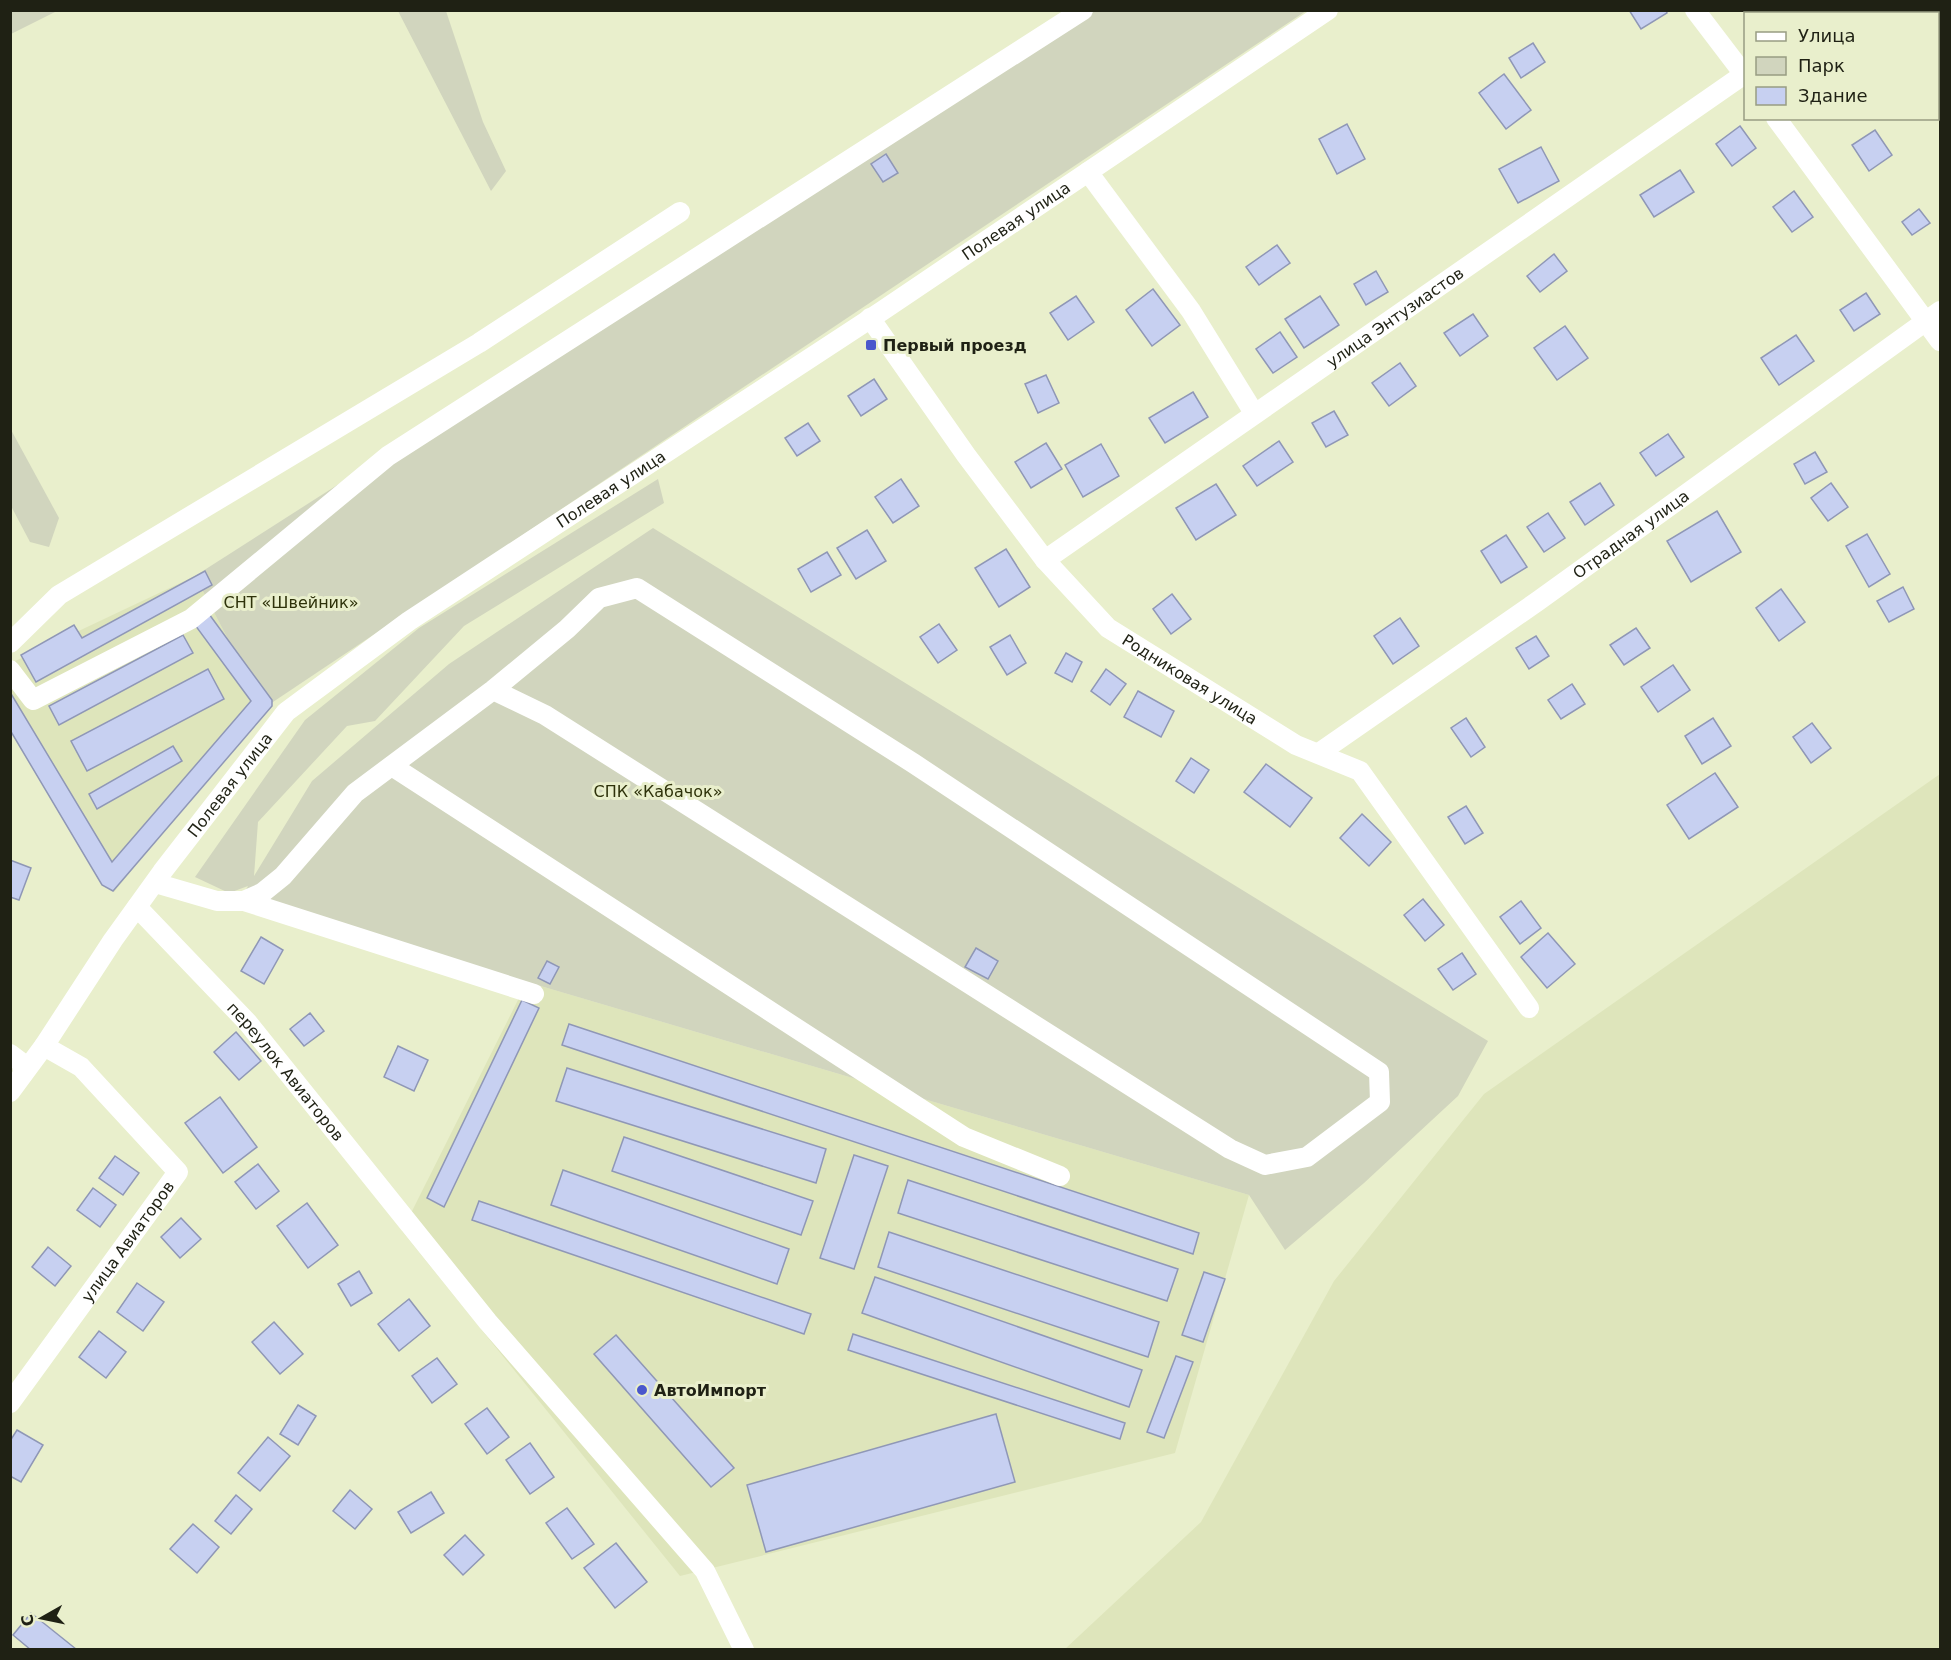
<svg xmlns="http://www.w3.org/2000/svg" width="1951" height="1660" viewBox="0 0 1951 1660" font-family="'DejaVu Sans',sans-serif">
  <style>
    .built { fill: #dee5bb }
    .green { fill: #d1d5be }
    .building { fill: #c7d0f1; stroke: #8f97b6; stroke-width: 1.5 }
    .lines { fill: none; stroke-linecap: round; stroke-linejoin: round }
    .street { stroke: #fff; stroke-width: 20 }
    .poi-dot { fill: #4a57cc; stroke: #e9efcc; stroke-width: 2 }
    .labels { text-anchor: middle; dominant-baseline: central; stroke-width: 6; stroke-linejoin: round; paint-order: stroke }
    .street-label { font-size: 16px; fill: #1f2114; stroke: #e9efcc }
    .poi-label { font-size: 16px; font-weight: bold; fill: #1f2114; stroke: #e9efcc; text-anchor: start }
    .park-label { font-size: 16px; fill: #2e320a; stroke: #e9efcc }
  </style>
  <rect width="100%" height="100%" fill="#e9efcc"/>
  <g class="built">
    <path d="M195,576L264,708L114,892L11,727V663Z"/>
    <path d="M1940,774V1649H1065L1201,1522L1334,1281L1484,1094Z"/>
    <path d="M527,982L1249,1195L1175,1453L680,1576L402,1231Z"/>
  </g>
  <g class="green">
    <path d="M11,10H57V11L11,34Z"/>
    <path d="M398,11H446L483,122L506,171L491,191Z"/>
    <path d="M1078,11H1306L264,708L195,576Z"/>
    <path d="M10,428L59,518L49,547L30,542L11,506Z"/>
    <path d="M658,479L664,503L464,626L375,721L347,726L258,822L254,876L312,781L449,664L653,528L1488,1041L1458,1096L1364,1183L1285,1250L1249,1195L527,982L236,908L248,886L229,893L195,877L305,720L419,628Z"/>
  </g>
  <g class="building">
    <path d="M1629,10H1666L1667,13L1641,29Z"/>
    <path d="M1533,43L1545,62L1521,78L1509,58Z"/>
    <path d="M1504,74L1531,110L1506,129L1479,93Z"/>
    <path d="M1347,124L1365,159L1337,174L1319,139Z"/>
    <path d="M1740,126L1756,148L1732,166L1716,144Z"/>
    <path d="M1875,130L1892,155L1869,171L1852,145Z"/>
    <path d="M1541,147L1559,181L1518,203L1499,169Z"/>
    <path d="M886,154L898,173L883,182L871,164Z"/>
    <path d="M1680,170L1694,192L1654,217L1640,195Z"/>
    <path d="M1794,191L1813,217L1792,232L1773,207Z"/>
    <path d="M1919,209L1930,223L1912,235L1902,222Z"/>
    <path d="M1277,245L1290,263L1259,285L1246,267Z"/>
    <path d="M1554,254L1567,271L1540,292L1527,276Z"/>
    <path d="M1376,271L1388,292L1366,305L1354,284Z"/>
    <path d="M1153,289L1180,325L1152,346L1126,310Z"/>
    <path d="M1866,293L1880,314L1854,331L1840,310Z"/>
    <path d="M1076,296L1094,322L1068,340L1050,313Z"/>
    <path d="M1320,296L1339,325L1304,348L1285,319Z"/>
    <path d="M1473,314L1488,336L1460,356L1444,333Z"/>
    <path d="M1565,326L1588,358L1557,380L1534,348Z"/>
    <path d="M1280,332L1297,357L1273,373L1256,349Z"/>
    <path d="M1796,335L1814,361L1779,385L1761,358Z"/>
    <path d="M1400,363L1416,386L1389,406L1372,383Z"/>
    <path d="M1046,375L1059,403L1038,413L1025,384Z"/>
    <path d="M874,379L887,399L861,416L848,396Z"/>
    <path d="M1193,392L1208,417L1165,443L1149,418Z"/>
    <path d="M1334,411L1348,435L1326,447L1312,423Z"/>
    <path d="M808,423L820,441L797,456L785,438Z"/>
    <path d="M1668,434L1684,457L1656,476L1640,453Z"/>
    <path d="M1279,441L1293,462L1257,486L1243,466Z"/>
    <path d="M1046,443L1062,469L1031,488L1015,462Z"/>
    <path d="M1101,444L1119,476L1083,497L1065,465Z"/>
    <path d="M1815,452L1827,472L1805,484L1794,464Z"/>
    <path d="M901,479L919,506L893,523L875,497Z"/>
    <path d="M1600,483L1614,505L1585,525L1570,502Z"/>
    <path d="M1831,483L1848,507L1828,521L1811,498Z"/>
    <path d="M1216,484L1236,515L1196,540L1176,508Z"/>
    <path d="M1717,511L1741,552L1691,582L1667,541Z"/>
    <path d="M1548,513L1565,538L1544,552L1527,527Z"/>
    <path d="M867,530L886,561L856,579L837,548Z"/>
    <path d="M1867,534L1890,574L1869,587L1846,546Z"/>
    <path d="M1506,535L1527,567L1501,583L1481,551Z"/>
    <path d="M1006,549L1030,587L999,607L975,568Z"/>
    <path d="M827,552L841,575L811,592L798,569Z"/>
    <path d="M205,571L212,585L36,682L21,655L74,625L82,638Z"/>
    <path d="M1903,587L1914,609L1889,622L1877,601Z"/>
    <path d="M1781,589L1805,622L1779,641L1756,608Z"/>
    <path d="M1172,594L1191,619L1171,634L1153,609Z"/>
    <path d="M209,614L272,700V706L113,891L102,885L10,730V692L112,862L251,701L195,625Z"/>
    <path d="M1400,618L1419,646L1393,664L1374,636Z"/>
    <path d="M939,624L957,650L938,663L920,637Z"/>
    <path d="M1636,628L1650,648L1624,665L1610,645Z"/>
    <path d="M183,635L193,653L59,725L49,706Z"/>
    <path d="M1010,635L1026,663L1007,675L990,647Z"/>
    <path d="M1536,636L1549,656L1529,669L1516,648Z"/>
    <path d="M1066,653L1082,662L1072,682L1055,673Z"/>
    <path d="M1673,665L1690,690L1658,712L1641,687Z"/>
    <path d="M208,669L224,699L87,771L71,741Z"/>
    <path d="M1106,669L1126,684L1110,705L1091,691Z"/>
    <path d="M1572,684L1585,704L1561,719L1548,700Z"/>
    <path d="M1138,691L1174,711L1161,737L1124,717Z"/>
    <path d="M1466,718L1485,747L1471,757L1451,728Z"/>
    <path d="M1713,718L1731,746L1702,764L1685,736Z"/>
    <path d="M1812,723L1831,748L1811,763L1793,737Z"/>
    <path d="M173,746L182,761L97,809L89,794Z"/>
    <path d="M1191,758L1209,770L1194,793L1176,781Z"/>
    <path d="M1266,764L1312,798L1290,827L1244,792Z"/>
    <path d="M1715,773L1738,807L1689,839L1667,805Z"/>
    <path d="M1466,806L1483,833L1465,844L1448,817Z"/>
    <path d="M1362,814L1391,842L1369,866L1340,838Z"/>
    <path d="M10,860L31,868L19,900L10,897Z"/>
    <path d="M1423,899L1444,925L1425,941L1404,915Z"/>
    <path d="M1521,901L1541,928L1520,944L1500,917Z"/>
    <path d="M1548,933L1575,964L1547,988L1521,957Z"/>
    <path d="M261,937L283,950L264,984L241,971Z"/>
    <path d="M976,948L998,961L988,979L965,967Z"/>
    <path d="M1462,953L1476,974L1453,990L1438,969Z"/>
    <path d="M547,961L559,967L550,984L538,978Z"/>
    <path d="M522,1000L539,1008L444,1207L427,1198Z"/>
    <path d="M310,1013L324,1031L304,1046L290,1029Z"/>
    <path d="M569,1024L1199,1233L1193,1254L562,1045Z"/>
    <path d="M236,1032L261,1061L239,1080L214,1052Z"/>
    <path d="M398,1046L428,1060L414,1091L384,1077Z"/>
    <path d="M567,1068L826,1149L816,1183L556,1101Z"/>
    <path d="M220,1097L257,1147L223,1173L185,1123Z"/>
    <path d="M624,1137L813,1201L801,1235L612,1171Z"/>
    <path d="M854,1155L888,1166L854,1269L820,1258Z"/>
    <path d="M115,1156L139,1173L123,1195L99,1178Z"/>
    <path d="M258,1164L279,1191L256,1209L235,1182Z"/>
    <path d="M563,1170L789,1249L777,1284L551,1205Z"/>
    <path d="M908,1180L1178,1269L1167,1301L898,1213Z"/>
    <path d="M93,1188L116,1205L100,1227L77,1210Z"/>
    <path d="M479,1201L811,1314L804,1334L472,1220Z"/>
    <path d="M307,1203L338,1245L308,1268L277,1226Z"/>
    <path d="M181,1218L201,1239L180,1258L161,1237Z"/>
    <path d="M889,1232L1159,1322L1148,1357L878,1267Z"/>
    <path d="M48,1247L71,1266L55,1286L32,1267Z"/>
    <path d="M359,1271L372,1293L351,1306L338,1284Z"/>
    <path d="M1204,1272L1225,1279L1203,1342L1182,1335Z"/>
    <path d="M875,1277L1142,1370L1129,1407L862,1313Z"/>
    <path d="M137,1283L164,1302L143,1331L117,1312Z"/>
    <path d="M409,1299L430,1326L399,1351L378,1324Z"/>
    <path d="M274,1322L303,1354L280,1374L252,1342Z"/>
    <path d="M99,1331L126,1352L106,1378L79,1357Z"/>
    <path d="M853,1334L1125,1423L1120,1439L848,1350Z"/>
    <path d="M616,1335L734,1468L711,1487L594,1354Z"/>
    <path d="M1176,1356L1193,1362L1164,1438L1147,1432Z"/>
    <path d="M437,1358L457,1384L432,1403L412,1376Z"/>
    <path d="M298,1405L316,1416L298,1445L280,1434Z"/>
    <path d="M487,1408L509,1437L487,1454L465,1424Z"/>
    <path d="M996,1414L1015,1482L766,1552L747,1485Z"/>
    <path d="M17,1430L43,1445L21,1482L10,1476V1441Z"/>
    <path d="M268,1437L290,1456L260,1491L238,1473Z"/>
    <path d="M530,1443L554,1477L530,1494L506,1460Z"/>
    <path d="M350,1490L372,1509L355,1529L333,1511Z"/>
    <path d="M431,1492L444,1513L411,1533L398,1512Z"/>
    <path d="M236,1495L252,1509L231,1534L215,1521Z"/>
    <path d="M567,1508L594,1544L572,1559L546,1523Z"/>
    <path d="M193,1524L219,1547L197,1573L170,1549Z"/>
    <path d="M465,1535L484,1555L463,1575L444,1555Z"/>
    <path d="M616,1543L647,1582L615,1608L584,1568Z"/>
    <path d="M31,1613L76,1649V1650H31L13,1635Z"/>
  </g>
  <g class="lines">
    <g class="street">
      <path d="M1695,10L1746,77"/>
      <path d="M1831,14L1835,10"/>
      <path d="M1776,118L1940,341"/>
      <path d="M1088,172L1191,311L1254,413"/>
      <path id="s1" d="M870,318L966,455L1045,560L1108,628L1296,745L1360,771L1529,1008"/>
      <path id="s2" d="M1045,560L1746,73"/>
      <path d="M10,643L59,595L479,343L680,212"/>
      <path d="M10,670L33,700L191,619L388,456L1083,10"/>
      <path id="s3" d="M1319,753L1538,601L1940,311"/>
      <path d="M392,766L964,1137L1060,1176"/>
      <path d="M155,883L217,901H244L262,893L283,876L355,793L493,690L567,629L599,598L637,588L913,763L1379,1072L1380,1102L1307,1157L1265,1165L1230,1149L545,715L493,690"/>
      <path d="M244,901L534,994"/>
      <path id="s4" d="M137,907L248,1023L488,1322L705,1571L744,1650"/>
      <path d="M10,1054L22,1063L23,1074"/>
      <path id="s5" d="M10,1092L44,1046L113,940L162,872L286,712L409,621L882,311L1328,10"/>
      <path id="s6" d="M10,1403L178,1172L81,1067L44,1046"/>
    </g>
  </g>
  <g class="poi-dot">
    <rect x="865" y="339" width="12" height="12" rx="3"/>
    <circle cx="642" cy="1390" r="6"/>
  </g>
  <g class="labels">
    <g class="street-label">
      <text stroke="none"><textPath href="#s5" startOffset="1350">Полевая улица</textPath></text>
      <text stroke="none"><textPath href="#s2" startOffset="426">улица Энтузиастов</textPath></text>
      <text stroke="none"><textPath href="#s5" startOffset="864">Полевая улица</textPath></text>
      <text stroke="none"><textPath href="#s3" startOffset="381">Отрадная улица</textPath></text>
      <text stroke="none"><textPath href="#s1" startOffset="488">Родниковая улица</textPath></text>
      <text stroke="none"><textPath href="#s5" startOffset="378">Полевая улица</textPath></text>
      <text stroke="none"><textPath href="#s4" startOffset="222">переулок Авиаторов</textPath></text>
      <text stroke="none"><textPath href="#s6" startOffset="200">улица Авиаторов</textPath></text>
    </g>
    <g class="poi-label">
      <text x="883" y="345">Первый проезд</text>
      <text x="654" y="1390">АвтоИмпорт</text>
    </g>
    <g class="park-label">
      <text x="291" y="602">СНТ «Швейник»</text>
      <text x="658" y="791">СПК «Кабачок»</text>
    </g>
  </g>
  <rect width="1951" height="1660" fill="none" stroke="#1f2114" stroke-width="24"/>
  <rect x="1744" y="12" width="195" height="108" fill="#e9efcc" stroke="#989d82" stroke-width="1.5"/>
  <rect x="1756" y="32" width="30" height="9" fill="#ffffff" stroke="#989d82" stroke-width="1.5"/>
  <text x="1798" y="42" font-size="18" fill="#1f2114">Улица</text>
  <rect x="1756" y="57" width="30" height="18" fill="#d1d5be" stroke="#989d82" stroke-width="1.5"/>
  <text x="1798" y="72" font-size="18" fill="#1f2114">Парк</text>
  <rect x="1756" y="87" width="30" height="18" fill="#c7d0f1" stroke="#989d82" stroke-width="1.5"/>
  <text x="1798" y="102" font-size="18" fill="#1f2114">Здание</text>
  <g transform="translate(42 1618) rotate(261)" stroke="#e9efcc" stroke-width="4.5" paint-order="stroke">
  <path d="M0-4.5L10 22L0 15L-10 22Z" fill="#1f2114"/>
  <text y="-9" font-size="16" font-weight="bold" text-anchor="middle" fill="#1f2114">С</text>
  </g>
</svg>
